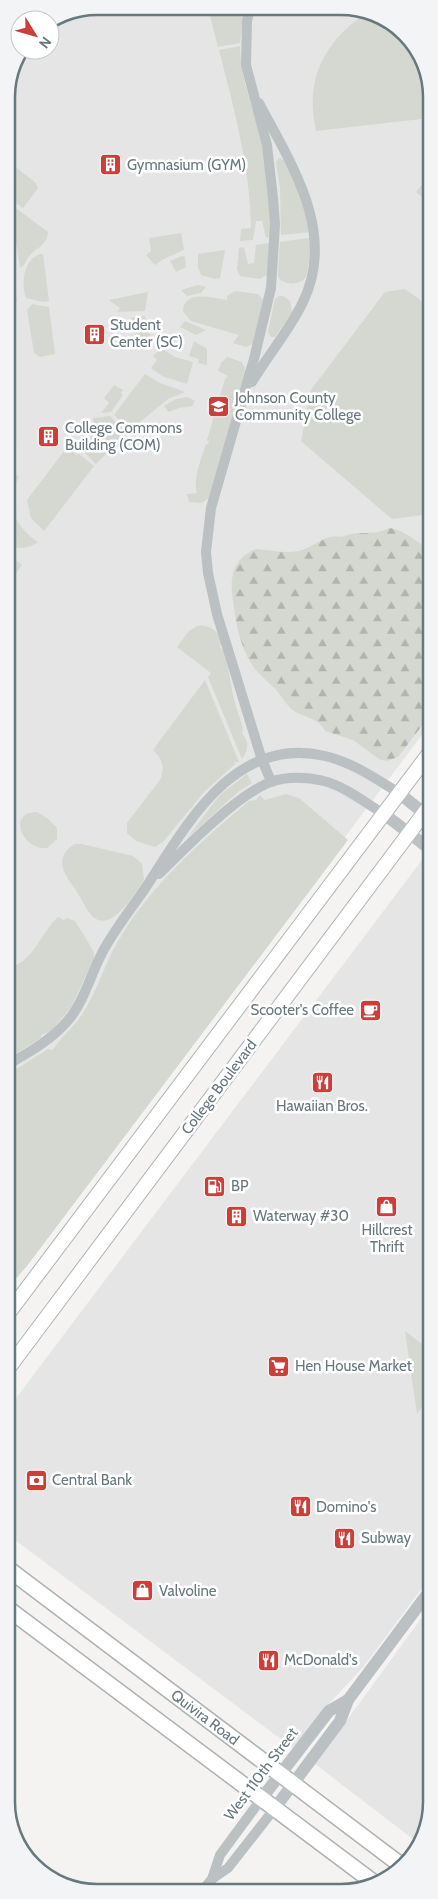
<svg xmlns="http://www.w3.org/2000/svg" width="438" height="1899" viewBox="0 0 438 1899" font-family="Cabin,sans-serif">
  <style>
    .built { fill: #e4e5e4 }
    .grass { fill: #d5d8d0 }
    .forest { fill: url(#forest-firs) }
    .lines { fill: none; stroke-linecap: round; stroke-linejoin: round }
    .secondary-casing { stroke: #aeb4b6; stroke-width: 16 }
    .primary-casing { stroke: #adb2b4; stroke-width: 18 }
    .minor { stroke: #bbc0c2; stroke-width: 10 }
    .tertiary { stroke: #bbc0c2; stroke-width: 12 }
    .secondary { stroke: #fff; stroke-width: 14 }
    .primary { stroke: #fff; stroke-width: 15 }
    .labels { text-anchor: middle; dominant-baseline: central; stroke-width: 5; stroke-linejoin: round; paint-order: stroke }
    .poi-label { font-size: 15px; fill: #67787e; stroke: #fff; text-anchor: start }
    .street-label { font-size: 15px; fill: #67787e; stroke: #fff }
    .rim { fill: none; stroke: #67787e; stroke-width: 2.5 }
  </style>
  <defs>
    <pattern id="forest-firs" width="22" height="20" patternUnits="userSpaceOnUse" patternTransform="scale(1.25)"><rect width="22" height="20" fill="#d5d8d0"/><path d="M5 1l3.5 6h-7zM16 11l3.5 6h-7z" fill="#b1b4ae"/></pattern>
  </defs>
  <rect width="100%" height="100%" fill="#f4f3f1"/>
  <g class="built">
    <path d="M97,6L365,9L409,37L431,85V723L7,1285L6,91L25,50H50V21L62,13Z"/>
    <path d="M425,856L431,858V1576L364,1666L325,1708L294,1749L7,1534V1410Z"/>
    <path d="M431,1605L432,1808L417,1842L315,1764Z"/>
  </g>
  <g class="grass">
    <path d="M208,8H244L240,43L218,47Z"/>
    <path d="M371,13L409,37L425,71L429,110L421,119L316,131C308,92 314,63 342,33C350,25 360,16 371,13Z"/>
    <path d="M240,46C240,78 253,106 260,137C268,169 270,203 271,236L266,238L262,221H256L253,240L240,241L241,229L251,228C250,166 234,109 219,50Z"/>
    <path d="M279,158L284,160L292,173L311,232L281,235L280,188L276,162Z"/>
    <path d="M6,160L36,183L38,188L23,208L10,199Z"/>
    <path d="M431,173V204L416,192Z"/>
    <path d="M13,206L48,232C47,245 38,247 30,255C25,260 26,265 20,268L11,207Z"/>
    <path d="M6,218C9,234 21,265 6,276Z"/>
    <path d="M181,233L184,250C173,255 164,258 155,265L146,255L151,251L149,238Z"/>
    <path d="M308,238L311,239L310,255L306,277C299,285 289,285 280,280L278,276L280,242Z"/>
    <path d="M270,243L267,275L260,279L240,276L237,269L239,248L244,247L248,264L254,263L256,245Z"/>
    <path d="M225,250L220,278L215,279L201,275L198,267V254Z"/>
    <path d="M40,254H43L49,301L43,302L26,298C21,283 23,261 40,254Z"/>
    <path d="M182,256L185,257L186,267L176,272L170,261Z"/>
    <path d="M7,284L14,287L17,299L11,320L12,344L7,361Z"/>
    <path d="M198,285L206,287L201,293L187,296L181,290Z"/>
    <path d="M405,289L431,308V514L392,519L301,441L311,390L385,292Z"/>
    <path d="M235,291L258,294L263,300L253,344L246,347L233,343L239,335L191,321L183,311C184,289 213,298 227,300V296Z"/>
    <path d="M148,292L145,311L117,312L120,308L109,300Z"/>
    <path d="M279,296H283L290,301L292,312L275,337H271L268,332L275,299Z"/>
    <path d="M32,304L49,307L55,354L40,357L34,353L27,310Z"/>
    <path d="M145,316L148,331L153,338L143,346L133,330L131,318Z"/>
    <path d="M185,321L206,330L196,335L180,327Z"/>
    <path d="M194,341L207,349V365L198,363L199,359L189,356Z"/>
    <path d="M161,348L175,357L193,362L187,384L162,376L151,368L157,360L153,356Z"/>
    <path d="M227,357L242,362L246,371L209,498L201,503L189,502L187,494L197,493C193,479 201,459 206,444H208L209,441L207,440L225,379L228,376L218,371L221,363Z"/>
    <path d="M145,374L160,383L185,392L168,399L130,430L114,415Z"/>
    <path d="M114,385L123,390L121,393L123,395L111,412L101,413L109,403L104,398Z"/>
    <path d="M188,397L195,401L192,406L179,408L169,412L164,406L176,399Z"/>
    <path d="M110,416L127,433L96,464L82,450L95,432L93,418Z"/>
    <path d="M71,442L76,456L78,453L94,466L44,531L31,518L27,500Z"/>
    <path d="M17,475L19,477C3,502 15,527 38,542C28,549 18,550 7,544V477L12,481Z"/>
    <path d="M7,553L22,565L7,586Z"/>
    <path d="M197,626C211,623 225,636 220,648L224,650C230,672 231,694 239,716C241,722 244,729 242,734C249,739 249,751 242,759L208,677L211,673L177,647L189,631Z"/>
    <path d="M205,680L239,762H234L235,764L204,792L163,842L155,847L136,841L127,833V823L160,780C165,768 163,759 153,750Z"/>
    <path d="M247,774L252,783L238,792L187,838L220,795Z"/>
    <path d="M286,794L299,798L348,840L27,1266L7,1289V1075L48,1049L53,1050C60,1038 75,1026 83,1013C97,991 104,966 117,943C149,887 200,842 249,801L256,800L260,795L265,800Z"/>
    <path d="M37,812L47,818L57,828V839L47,848C23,851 6,812 37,812Z"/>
    <path d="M75,844H82L133,856L142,864L144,880C135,893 112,933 93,917C87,911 83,901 78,894C73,885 62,873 62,863C62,854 68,848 75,844Z"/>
    <path d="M58,917L64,920L67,918L75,921L94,952V959L71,1007L51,1031L41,1035V1038L7,1059V967C32,966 41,932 58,917Z"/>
    <path d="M405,1331L431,1351V1395L417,1414Z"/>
  </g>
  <path class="forest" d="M389,528C406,530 416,543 431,549V714L398,757L387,761L379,759L353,740L325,731C319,718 305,718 294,711C288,707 282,697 277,691C269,682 259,675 253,666C238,644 235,617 232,592C230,573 237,556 256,549C270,550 284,554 299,551C315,547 325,533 342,537C358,529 373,537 389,528Z"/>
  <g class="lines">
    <defs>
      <g id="secondary">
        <path d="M7,1315L431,751"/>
        <path d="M7,1370L431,804"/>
      </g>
      <g id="primary">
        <path id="s1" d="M7,1568L402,1866"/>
        <path d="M7,1608L373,1882"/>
      </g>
    </defs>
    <use href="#secondary" class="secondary-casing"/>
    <use href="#primary" class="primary-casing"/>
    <g class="minor">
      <path d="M250,8L247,21L246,65L267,145L273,198L275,224L271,288L254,359L211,508L206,552L208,573L217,614L262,760L271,781"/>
      <path d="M252,382C268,355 289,331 303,302C337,232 291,164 259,103"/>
      <path d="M159,874C184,849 239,793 271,782C286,776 308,777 324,781C346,787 364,802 384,814"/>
      <path d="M7,1065C30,1052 53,1039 70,1018C85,999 91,974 102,953C115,928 133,907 148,884C188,822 236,735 325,756C352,762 376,779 399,793"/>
      <path d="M212,1879L228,1868L275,1808"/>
      <path d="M202,1891L212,1879L220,1855L262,1798"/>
    </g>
    <g class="tertiary">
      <path d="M399,793L431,819"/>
      <path d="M384,814L431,850"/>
      <path d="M262,1798L329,1711L348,1700"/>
      <path d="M275,1808L340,1721L348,1700L431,1589"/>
    </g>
    <use href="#secondary" class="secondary"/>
    <use href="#primary" class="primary"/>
  </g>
  <defs>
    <symbol id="building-square" viewBox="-11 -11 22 22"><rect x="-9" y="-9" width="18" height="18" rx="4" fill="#cb3e3a" stroke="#fff"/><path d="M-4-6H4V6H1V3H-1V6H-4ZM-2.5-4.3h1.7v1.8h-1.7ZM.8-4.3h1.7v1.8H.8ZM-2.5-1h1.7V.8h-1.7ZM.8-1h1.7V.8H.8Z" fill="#fff"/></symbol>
    <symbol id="university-square" viewBox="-11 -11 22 22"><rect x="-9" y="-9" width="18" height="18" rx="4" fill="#cb3e3a" stroke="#fff"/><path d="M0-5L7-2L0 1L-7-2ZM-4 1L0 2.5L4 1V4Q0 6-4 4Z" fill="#fff"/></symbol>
    <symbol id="cafe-square" viewBox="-11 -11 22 22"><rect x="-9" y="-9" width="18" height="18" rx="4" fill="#cb3e3a" stroke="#fff"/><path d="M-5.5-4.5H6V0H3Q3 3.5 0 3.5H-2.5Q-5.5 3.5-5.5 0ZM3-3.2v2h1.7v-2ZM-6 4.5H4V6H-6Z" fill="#fff"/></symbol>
    <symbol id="restaurant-square" viewBox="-11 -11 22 22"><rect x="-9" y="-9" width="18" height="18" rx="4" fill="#cb3e3a" stroke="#fff"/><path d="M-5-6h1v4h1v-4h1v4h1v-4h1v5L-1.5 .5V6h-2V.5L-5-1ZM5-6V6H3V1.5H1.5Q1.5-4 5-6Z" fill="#fff"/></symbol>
    <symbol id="fuel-square" viewBox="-11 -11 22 22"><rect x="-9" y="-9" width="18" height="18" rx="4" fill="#cb3e3a" stroke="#fff"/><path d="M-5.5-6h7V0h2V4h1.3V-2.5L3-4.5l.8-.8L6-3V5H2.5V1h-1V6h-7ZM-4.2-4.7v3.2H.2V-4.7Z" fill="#fff"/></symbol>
    <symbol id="shop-square" viewBox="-11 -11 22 22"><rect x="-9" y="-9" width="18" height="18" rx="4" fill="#cb3e3a" stroke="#fff"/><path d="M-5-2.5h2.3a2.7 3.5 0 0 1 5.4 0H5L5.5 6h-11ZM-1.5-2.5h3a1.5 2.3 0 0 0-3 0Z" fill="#fff"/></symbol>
    <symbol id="supermarket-square" viewBox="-11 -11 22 22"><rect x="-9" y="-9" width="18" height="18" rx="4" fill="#cb3e3a" stroke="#fff"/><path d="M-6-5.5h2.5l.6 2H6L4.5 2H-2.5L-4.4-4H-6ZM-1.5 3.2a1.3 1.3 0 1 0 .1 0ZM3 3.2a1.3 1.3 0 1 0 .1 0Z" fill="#fff"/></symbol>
    <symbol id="bank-square" viewBox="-11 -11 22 22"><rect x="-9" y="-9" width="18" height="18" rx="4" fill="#cb3e3a" stroke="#fff"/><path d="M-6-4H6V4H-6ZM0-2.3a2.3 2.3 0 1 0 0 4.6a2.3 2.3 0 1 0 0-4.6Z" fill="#fff"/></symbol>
  </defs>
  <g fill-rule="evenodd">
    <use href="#building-square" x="98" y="152" width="25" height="25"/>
    <use href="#building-square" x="82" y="322" width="25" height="25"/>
    <use href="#university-square" x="206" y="394" width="25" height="25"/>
    <use href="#building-square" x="36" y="424" width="25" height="25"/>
    <use href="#cafe-square" x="358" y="998" width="25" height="25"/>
    <use href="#restaurant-square" x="310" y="1070" width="25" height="25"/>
    <use href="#fuel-square" x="202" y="1174" width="25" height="25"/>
    <use href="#shop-square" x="374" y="1194" width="25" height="25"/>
    <use href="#building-square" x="224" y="1204" width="25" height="25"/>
    <use href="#supermarket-square" x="266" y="1354" width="25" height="25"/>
    <use href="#bank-square" x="24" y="1468" width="25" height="25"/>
    <use href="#restaurant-square" x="288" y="1494" width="25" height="25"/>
    <use href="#restaurant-square" x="332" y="1526" width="25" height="25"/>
    <use href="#shop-square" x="130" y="1578" width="25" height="25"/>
    <use href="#restaurant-square" x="256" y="1648" width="25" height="25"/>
  </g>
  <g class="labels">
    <g class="poi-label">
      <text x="127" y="165">Gymnasium (GYM)</text>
      <text x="110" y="325">Student<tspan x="110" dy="17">Center (SC)</tspan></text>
      <text x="235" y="398">Johnson County<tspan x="235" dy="17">Community College</tspan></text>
      <text x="65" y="428">College Commons<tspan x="65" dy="17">Building (COM)</tspan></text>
      <text x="354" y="1010" text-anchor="end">Scooter's Coffee</text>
      <text x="322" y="1106" text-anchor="middle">Hawaiian Bros.</text>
      <text x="231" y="1186">BP</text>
      <text x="253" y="1216">Waterway #30</text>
      <text x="387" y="1230" text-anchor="middle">Hillcrest<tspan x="387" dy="17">Thrift</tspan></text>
      <text x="295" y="1366">Hen House Market</text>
      <text x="52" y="1480">Central Bank</text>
      <text x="316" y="1507">Domino's</text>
      <text x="361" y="1538">Subway</text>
      <text x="159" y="1591">Valvoline</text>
      <text x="284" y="1660">McDonald's</text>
    </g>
    <g class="street-label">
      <text transform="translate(219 1087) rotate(-53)">College Boulevard</text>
      <text stroke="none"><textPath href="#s1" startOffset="248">Quivira Road</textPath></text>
      <text transform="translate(261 1774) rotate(-53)">West 110th Street</text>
    </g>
  </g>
  <path d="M0 0H438V1899H0ZM97 15H341A82 82 0 0 1 423 97V1802A82 82 0 0 1 341 1884H97A82 82 0 0 1 15 1802V97A82 82 0 0 1 97 15Z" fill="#f3f4f5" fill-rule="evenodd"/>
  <path class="rim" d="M97 15H341A82 82 0 0 1 423 97V1802A82 82 0 0 1 341 1884H97A82 82 0 0 1 15 1802V97A82 82 0 0 1 97 15Z"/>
  <g transform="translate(35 35) rotate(127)"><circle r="24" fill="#ffffff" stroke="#c2c9cb"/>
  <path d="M0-4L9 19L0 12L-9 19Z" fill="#cb3e3a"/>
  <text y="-8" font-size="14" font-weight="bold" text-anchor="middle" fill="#67787e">N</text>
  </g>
</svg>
